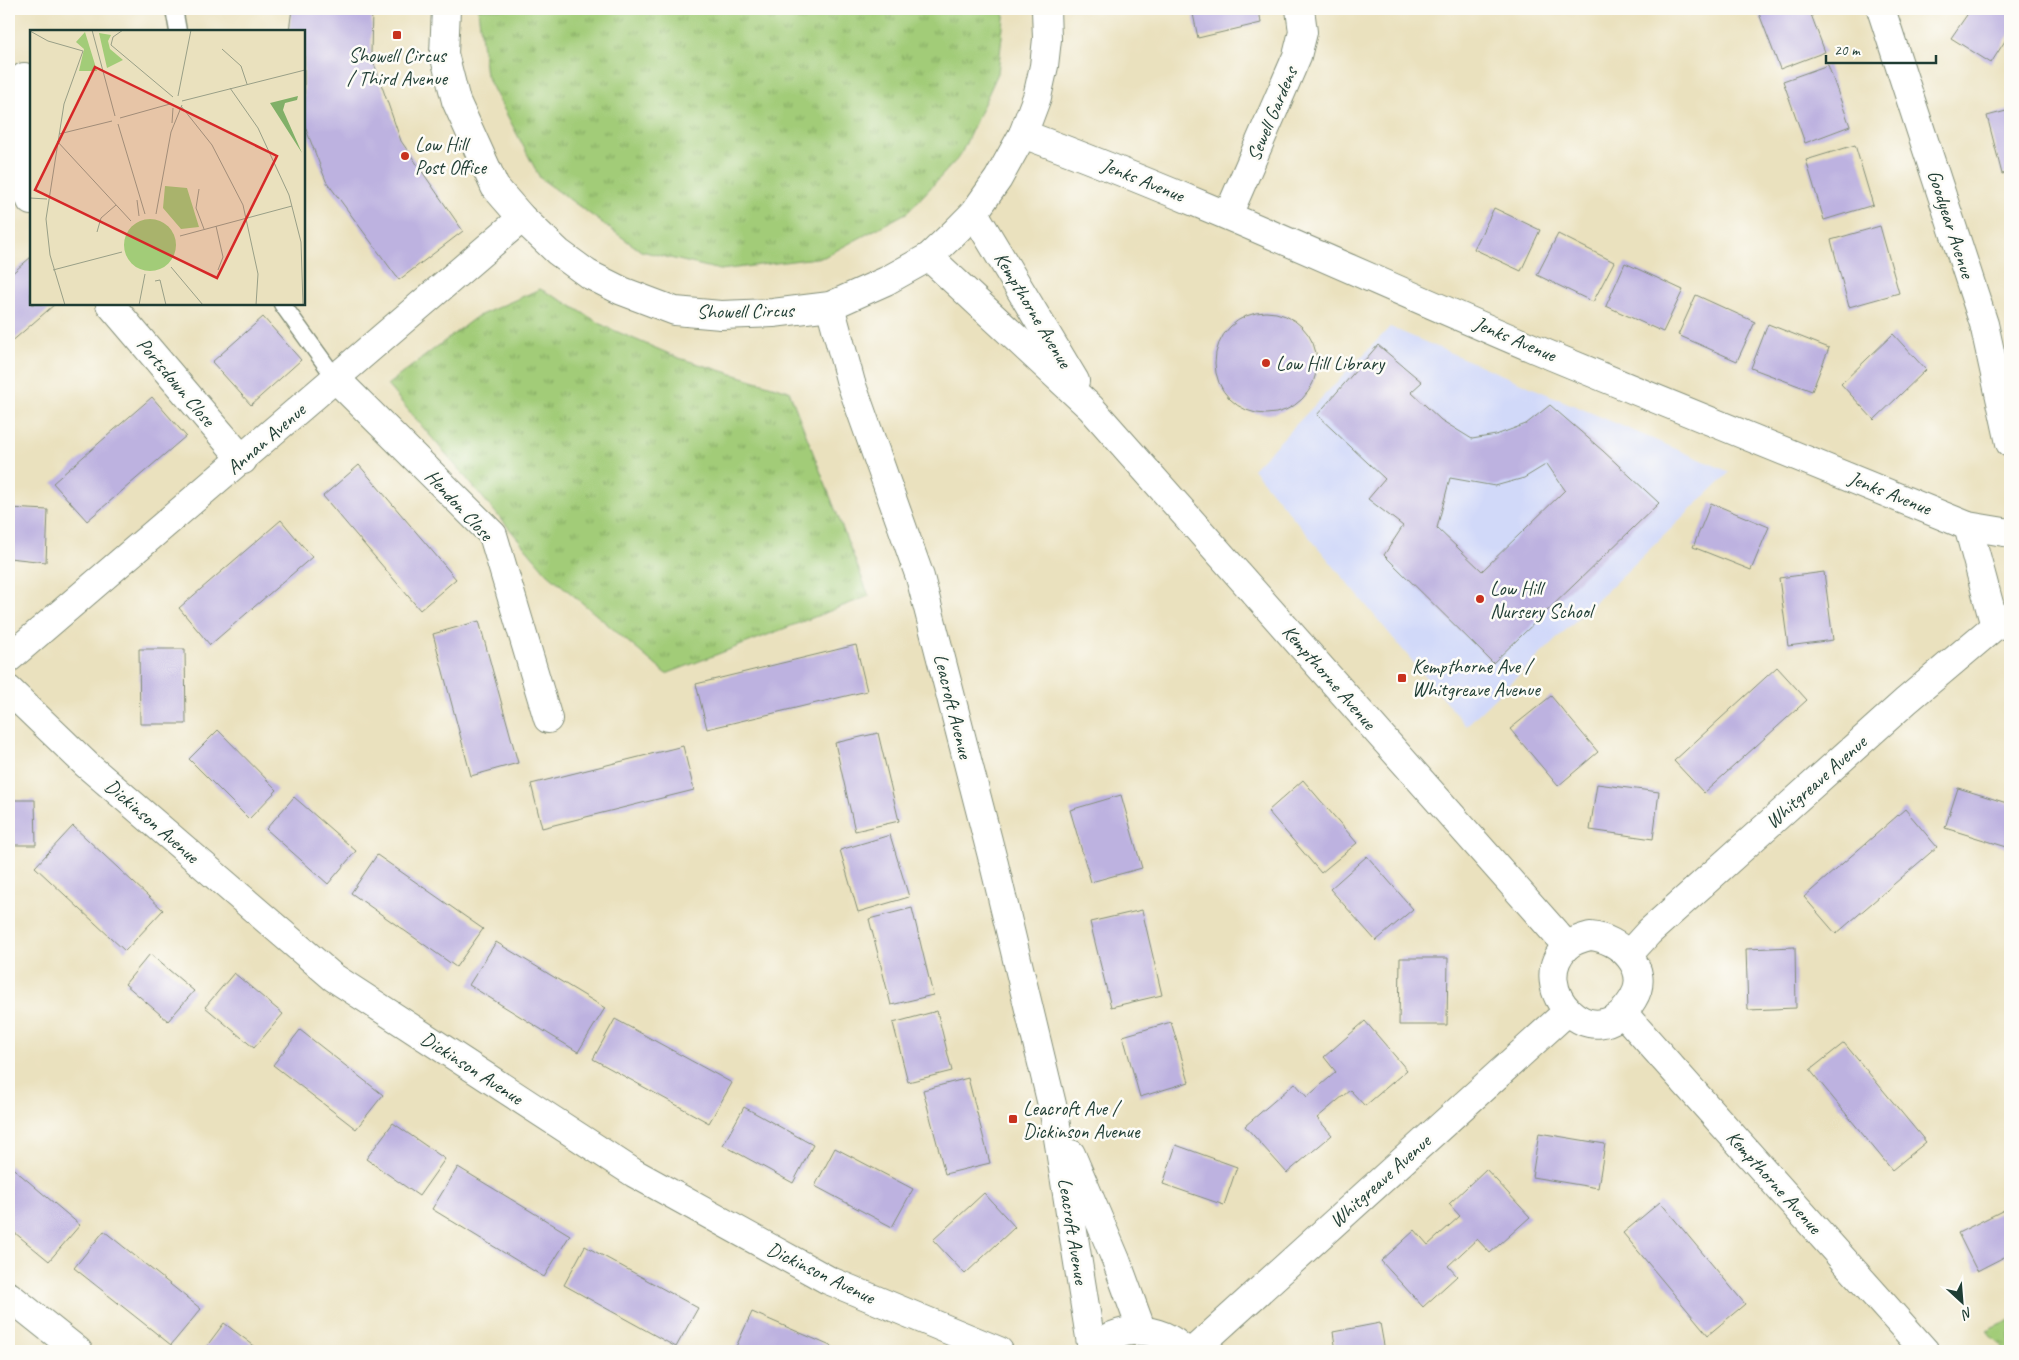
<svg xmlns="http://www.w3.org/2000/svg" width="2019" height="1360" viewBox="0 0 2019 1360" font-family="Caveat,sans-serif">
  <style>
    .built { fill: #d1d9f9 }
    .grass { fill: url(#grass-tufts); stroke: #608456 }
    .building { fill: #bdb2e0; fill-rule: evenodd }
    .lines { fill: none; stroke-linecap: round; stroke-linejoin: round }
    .service-casing { stroke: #848f79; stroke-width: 19 }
    .minor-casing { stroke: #848f79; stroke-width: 30 }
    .tertiary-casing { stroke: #848f79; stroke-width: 30 }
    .service { stroke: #fff; stroke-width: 16 }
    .minor { stroke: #fff; stroke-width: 28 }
    .tertiary { stroke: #fff; stroke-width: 28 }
    .poi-dot { fill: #c8321e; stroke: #fdfcf7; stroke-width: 2 }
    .labels { text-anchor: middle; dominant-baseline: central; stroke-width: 5; stroke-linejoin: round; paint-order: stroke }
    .poi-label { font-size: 20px; fill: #1f3d34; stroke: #fdfcf7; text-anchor: start }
    .street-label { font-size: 20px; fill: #1f3d34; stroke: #fdfcf7 }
    .inset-road { fill: none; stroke: #999f87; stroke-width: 1 }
    .view { fill: #d62828; fill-opacity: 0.15; stroke: #d62828; stroke-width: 2.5 }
    .inset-edge { fill: none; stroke: #1f3d34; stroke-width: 2.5 }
  </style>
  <defs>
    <pattern id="grass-tufts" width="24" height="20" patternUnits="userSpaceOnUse" patternTransform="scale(1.25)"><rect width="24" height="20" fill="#a2cc78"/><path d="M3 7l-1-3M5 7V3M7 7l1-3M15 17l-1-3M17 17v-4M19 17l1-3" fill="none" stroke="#83a763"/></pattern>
  </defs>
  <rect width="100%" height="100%" fill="#fdfcf7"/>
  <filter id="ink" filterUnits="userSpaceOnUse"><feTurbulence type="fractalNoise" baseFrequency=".02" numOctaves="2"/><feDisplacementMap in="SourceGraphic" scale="10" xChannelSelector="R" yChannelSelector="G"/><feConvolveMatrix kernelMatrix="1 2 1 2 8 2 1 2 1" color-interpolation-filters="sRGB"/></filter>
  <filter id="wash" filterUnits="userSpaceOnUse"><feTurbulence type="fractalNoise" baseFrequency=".0096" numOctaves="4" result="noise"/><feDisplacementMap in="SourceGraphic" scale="20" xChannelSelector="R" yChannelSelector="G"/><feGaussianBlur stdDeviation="1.12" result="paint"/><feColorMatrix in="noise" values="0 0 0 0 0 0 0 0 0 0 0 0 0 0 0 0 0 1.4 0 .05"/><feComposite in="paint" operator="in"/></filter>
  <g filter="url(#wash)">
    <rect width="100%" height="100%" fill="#eae1be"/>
    <path class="built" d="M1390,327L1730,472L1466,726L1253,469Z"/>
    <g class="grass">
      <path d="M478,9H1005L998,73L960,156L908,212L824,257L720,270L641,251L540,178L486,75Z"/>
      <path d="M540,289L565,302L606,327L679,358L789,391L869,596L666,674L547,573L387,385L476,317Z"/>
      <path d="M2010,1319V1351H2005L1986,1330Z"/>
    </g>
    <g id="blocks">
      <g class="building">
        <path d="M292,9H372L371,55L401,141L463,231L399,280L326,181L304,124V31H289Z"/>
        <path d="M1192,9H1259L1261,23L1198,38Z"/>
        <path d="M1763,9H1809L1825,52L1780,69L1758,11Z"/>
        <path d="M1971,9H2010V33L1991,63L1951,38Z"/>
        <path d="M1828,65L1850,126L1805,143L1783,81Z"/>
        <path d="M2010,110V172L2002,174L1987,116Z"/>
        <path d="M1855,145L1873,205L1824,220L1806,160Z"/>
        <path d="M1494,208L1540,230L1521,271L1474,249Z"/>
        <path d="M1880,226L1899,293L1849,307L1831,240Z"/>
        <path d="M1558,234L1614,262L1593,302L1537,275Z"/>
        <path d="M31,257V304H55L9,344V276Z"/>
        <path d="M1625,263L1683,290L1663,332L1606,306Z"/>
        <path d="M1696,295L1755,322L1737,361L1678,335Z"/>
        <circle cx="1266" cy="363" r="51"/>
        <path d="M263,317L301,360L251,405L212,362Z"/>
        <path d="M1768,324L1829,348L1812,391L1751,368Z"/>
        <path d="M1893,334L1926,370L1874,420L1841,384Z"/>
        <path d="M1378,345L1422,382L1411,392L1441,420L1472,439L1496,435L1526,424L1550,405L1603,451L1659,503L1493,663L1384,555L1403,526L1368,499L1385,479L1317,415ZM1547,464L1565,490L1482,571L1437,528L1450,478L1495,486L1524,478Z"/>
        <path d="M152,397L186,436L87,521L53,483Z"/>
        <path d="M359,465L456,579L420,610L323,496Z"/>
        <path d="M1711,503L1769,527L1751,570L1693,547Z"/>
        <path d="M9,508L48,510L46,562L9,558Z"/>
        <path d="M281,520L312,557L210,645L179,608Z"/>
        <path d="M1824,572L1833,640L1788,646L1779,578Z"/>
        <path d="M479,621L518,763L471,776L433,634Z"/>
        <path d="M856,645L867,691L707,729L696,684Z"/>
        <path d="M139,649H185L186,724H140Z"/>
        <path d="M1777,667L1807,700L1704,793L1674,761Z"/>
        <path d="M1551,696L1598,752L1558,786L1510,729Z"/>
        <path d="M218,730L277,790L249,819L189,759Z"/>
        <path d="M878,733L899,821L855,831L835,743Z"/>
        <path d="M683,746L694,790L542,828L531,784Z"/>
        <path d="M1303,780L1357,843L1321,873L1268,811Z"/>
        <path d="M1597,784L1659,792L1653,839L1590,830Z"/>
        <path d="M1958,788L2010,804V848L1945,828Z"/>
        <path d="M1121,795L1142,868L1091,882L1070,810Z"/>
        <path d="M294,797L356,851L328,884L266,829Z"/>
        <path d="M9,800H35L36,845H9Z"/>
        <path d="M1905,809L1937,847L1836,934L1804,897Z"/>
        <path d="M73,826L163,910L125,951L35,867Z"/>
        <path d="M890,835L909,897L858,912L840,850Z"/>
        <path d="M377,855L483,929L456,967L351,893Z"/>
        <path d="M1367,856L1413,909L1376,941L1330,889Z"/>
        <path d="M912,908L933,995L891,1005L869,919Z"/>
        <path d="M1142,910L1162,995L1111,1007L1090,922Z"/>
        <path d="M496,942L605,1008L578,1052L469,985Z"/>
        <path d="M1795,947L1796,1008L1748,1010L1746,949Z"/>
        <path d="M150,954L194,991L168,1021L125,984Z"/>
        <path d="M1400,958H1448L1447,1025H1399Z"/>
        <path d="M234,973L283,1014L254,1048L205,1007Z"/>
        <path d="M937,1011L952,1071L908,1082L893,1023Z"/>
        <path d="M615,1019L732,1083L709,1123L593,1059Z"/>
        <path d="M1365,1021L1407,1070L1365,1106L1350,1090L1317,1118L1332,1135L1287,1173L1245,1126L1295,1083L1307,1097L1336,1072L1324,1057Z"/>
        <path d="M1171,1022L1189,1082L1140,1097L1123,1036Z"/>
        <path d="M300,1030L383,1095L356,1129L273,1065Z"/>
        <path d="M1844,1043L1926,1142L1892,1170L1810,1070Z"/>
        <path d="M968,1078L990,1163L945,1174L923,1090Z"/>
        <path d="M744,1107L813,1145L793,1183L723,1145Z"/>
        <path d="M393,1123L445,1159L419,1196L366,1159Z"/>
        <path d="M1539,1133L1605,1144L1598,1188L1532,1177Z"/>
        <path d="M1176,1145L1237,1167L1224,1205L1163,1184Z"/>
        <path d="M835,1148L913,1189L892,1227L815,1186Z"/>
        <path d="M9,1165L80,1225L49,1261L9,1228Z"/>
        <path d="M458,1167L570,1235L544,1277L432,1209Z"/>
        <path d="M1486,1169L1530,1217L1490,1253L1477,1239L1448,1266L1457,1276L1423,1307L1381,1261L1415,1230L1428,1245L1460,1216L1449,1204Z"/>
        <path d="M984,1193L1015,1227L965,1274L933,1240Z"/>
        <path d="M1660,1202L1745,1304L1708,1335L1623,1233Z"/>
        <path d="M2010,1207V1254L1977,1271L1958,1233Z"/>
        <path d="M104,1231L201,1309L171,1345L74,1268Z"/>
        <path d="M585,1246L698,1308L676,1347L564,1285Z"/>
        <path d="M752,1312L842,1351H734Z"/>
        <path d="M224,1323L261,1351H203Z"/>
        <path d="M1380,1323L1385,1351H1336L1333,1332Z"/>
      </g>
    </g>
  </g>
  <g filter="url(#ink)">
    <use href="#blocks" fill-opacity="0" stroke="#848f79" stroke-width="1"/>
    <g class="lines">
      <defs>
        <g id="service">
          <path d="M174,9L178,31"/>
          <path d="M282,304L336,379"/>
        </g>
        <g id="minor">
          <path d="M1881,9L1984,324L2010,443"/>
          <path d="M24,77L21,178L31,201"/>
          <path d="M1023,134C1197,198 1365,277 1535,349C1679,409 1824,467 1968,526L2010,533"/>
          <path d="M1228,215L1297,56L1303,32L1300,9"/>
          <path d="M110,304L243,460"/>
          <path d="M830,306L851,383L920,577L994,864L1054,1113L1092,1350"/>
          <path d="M336,379L493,535L548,719"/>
          <path d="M1968,526L1995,626"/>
          <path d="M9,658L522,218"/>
          <path d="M9,690L87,765L333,977L634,1173L828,1280L999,1351"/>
          <path d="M1629,954L1649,932L1906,701L1995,626L2010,617"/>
          <path d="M1071,1154L1116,1260L1142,1331"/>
          <path d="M9,1296L78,1351"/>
          <path d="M1091,1351C1118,1324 1158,1324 1185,1351"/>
          <path d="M1193,1351L1568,1011"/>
        </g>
        <g id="tertiary">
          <path d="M446,9L444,54L456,101L495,187L522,218L558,252L588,274L622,291L675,311L721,315L773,313L830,306L886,281L929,257L955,232L974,213L998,179L1023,134L1037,97L1044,66L1047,39L1046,9"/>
          <path d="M974,213L1075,381"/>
          <path d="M929,257L1091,408L1567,946"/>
          <path d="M1590,936C1619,938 1652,969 1633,999C1594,1063 1525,987 1566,947C1572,941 1582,938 1590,936Z"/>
          <path d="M1623,1013L1925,1351"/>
        </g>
      </defs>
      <use href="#service" class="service-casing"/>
      <use href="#minor" class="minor-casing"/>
      <use href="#tertiary" class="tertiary-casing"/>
      <use href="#service" class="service"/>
      <use href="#minor" class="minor"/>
      <use href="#tertiary" class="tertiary"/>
    </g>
  </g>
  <g class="poi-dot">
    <rect x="392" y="30" width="10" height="10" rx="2.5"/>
    <circle cx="405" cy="156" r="5"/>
    <circle cx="1266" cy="363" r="5"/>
    <circle cx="1480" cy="599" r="5"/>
    <rect x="1397" y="673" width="10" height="10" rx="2.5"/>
    <rect x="1008" y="1114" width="10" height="10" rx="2.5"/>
  </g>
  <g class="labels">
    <g class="poi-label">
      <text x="397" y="55" text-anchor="middle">Showell Circus<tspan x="397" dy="23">/ Third Avenue</tspan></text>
      <text x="415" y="144">Low Hill<tspan x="415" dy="23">Post Office</tspan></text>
      <text x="1276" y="363">Low Hill Library</text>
      <text x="1490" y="588">Low Hill<tspan x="1490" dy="23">Nursery School</tspan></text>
      <text x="1412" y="666">Kempthorne Ave /<tspan x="1412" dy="23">Whitgreave Avenue</tspan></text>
      <text x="1023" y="1108">Leacroft Ave /<tspan x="1023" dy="23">Dickinson Avenue</tspan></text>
    </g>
    <g class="street-label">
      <text transform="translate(1272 114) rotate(-67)">Sewell Gardens</text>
      <text transform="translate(1143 180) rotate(22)">Jenks Avenue</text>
      <text transform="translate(1951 224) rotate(72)">Goodyear Avenue</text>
      <text transform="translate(1033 310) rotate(59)">Kempthorne Avenue</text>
      <text transform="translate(745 311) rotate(-1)">Showell Circus</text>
      <text transform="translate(1515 339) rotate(23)">Jenks Avenue</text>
      <text transform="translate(176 382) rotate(50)">Portsdown Close</text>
      <text transform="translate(266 439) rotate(-41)">Annan Avenue</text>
      <text transform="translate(1890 493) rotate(22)">Jenks Avenue</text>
      <text transform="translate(459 505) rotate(47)">Hendon Close</text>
      <text transform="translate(1329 677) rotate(49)">Kempthorne Avenue</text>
      <text transform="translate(953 706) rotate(76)">Leacroft Avenue</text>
      <text transform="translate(1816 782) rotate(-42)">Whitgreave Avenue</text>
      <text transform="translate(152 821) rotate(41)">Dickinson Avenue</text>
      <text transform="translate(472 1068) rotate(33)">Dickinson Avenue</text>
      <text transform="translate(1380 1181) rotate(-42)">Whitgreave Avenue</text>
      <text transform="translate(1774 1182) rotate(48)">Kempthorne Avenue</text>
      <text transform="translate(1073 1231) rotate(81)">Leacroft Avenue</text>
      <text transform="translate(821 1273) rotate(26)">Dickinson Avenue</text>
    </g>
  </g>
  <g transform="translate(30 30)">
    <rect width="275" height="275" fill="#eae1be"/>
    <path d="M55,2L67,41H49L54,19L46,12ZM69,3L81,5L78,11L80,19L93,30L77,38ZM135,156L157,158L169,197L151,199L133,178ZM94 215a26 26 0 1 1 52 0a26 26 0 1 1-52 0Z" fill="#a2cc78"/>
    <path d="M268,66L267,70L255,73L253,80L272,123L240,73Z" fill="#81b068"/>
    <path class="inset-road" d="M62,0L85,86M93,0L83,7L81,15L143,67M0,1L18,11L53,21L34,74L16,189L20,225L35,275M192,19L211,36L217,54M200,58L228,98L259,165L271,212L273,275M148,66L161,0M152,71L275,40M151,76L182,115L213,175L228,244L226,275M90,88L140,74M142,93L143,78M88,94L115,184M29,104L82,91M27,111L101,191M169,159L166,178L174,199M0,168L17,169M107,170L109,186M126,184L141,102L152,75M186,196L193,227L188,240M67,202L71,188L86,175M150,206L262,176M141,237L173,275M23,240L92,222M125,251L130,250L136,275M109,275L115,244"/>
    <path class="view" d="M65,37L247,126L187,248L5,160Z"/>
    <rect width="275" height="275" class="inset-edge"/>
  </g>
  <rect width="2019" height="1360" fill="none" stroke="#fdfcf7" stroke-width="30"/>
  <g transform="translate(1962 1302) rotate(154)" stroke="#fdfcf7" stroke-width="4" paint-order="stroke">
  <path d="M0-4L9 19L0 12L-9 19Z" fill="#1f3d34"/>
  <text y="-8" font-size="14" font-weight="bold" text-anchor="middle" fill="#1f3d34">N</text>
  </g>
  <path d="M1826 55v8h110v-8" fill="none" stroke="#1f3d34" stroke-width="2.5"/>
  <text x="1834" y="55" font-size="15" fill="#1f3d34" stroke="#fdfcf7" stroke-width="4" paint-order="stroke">20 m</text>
</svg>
